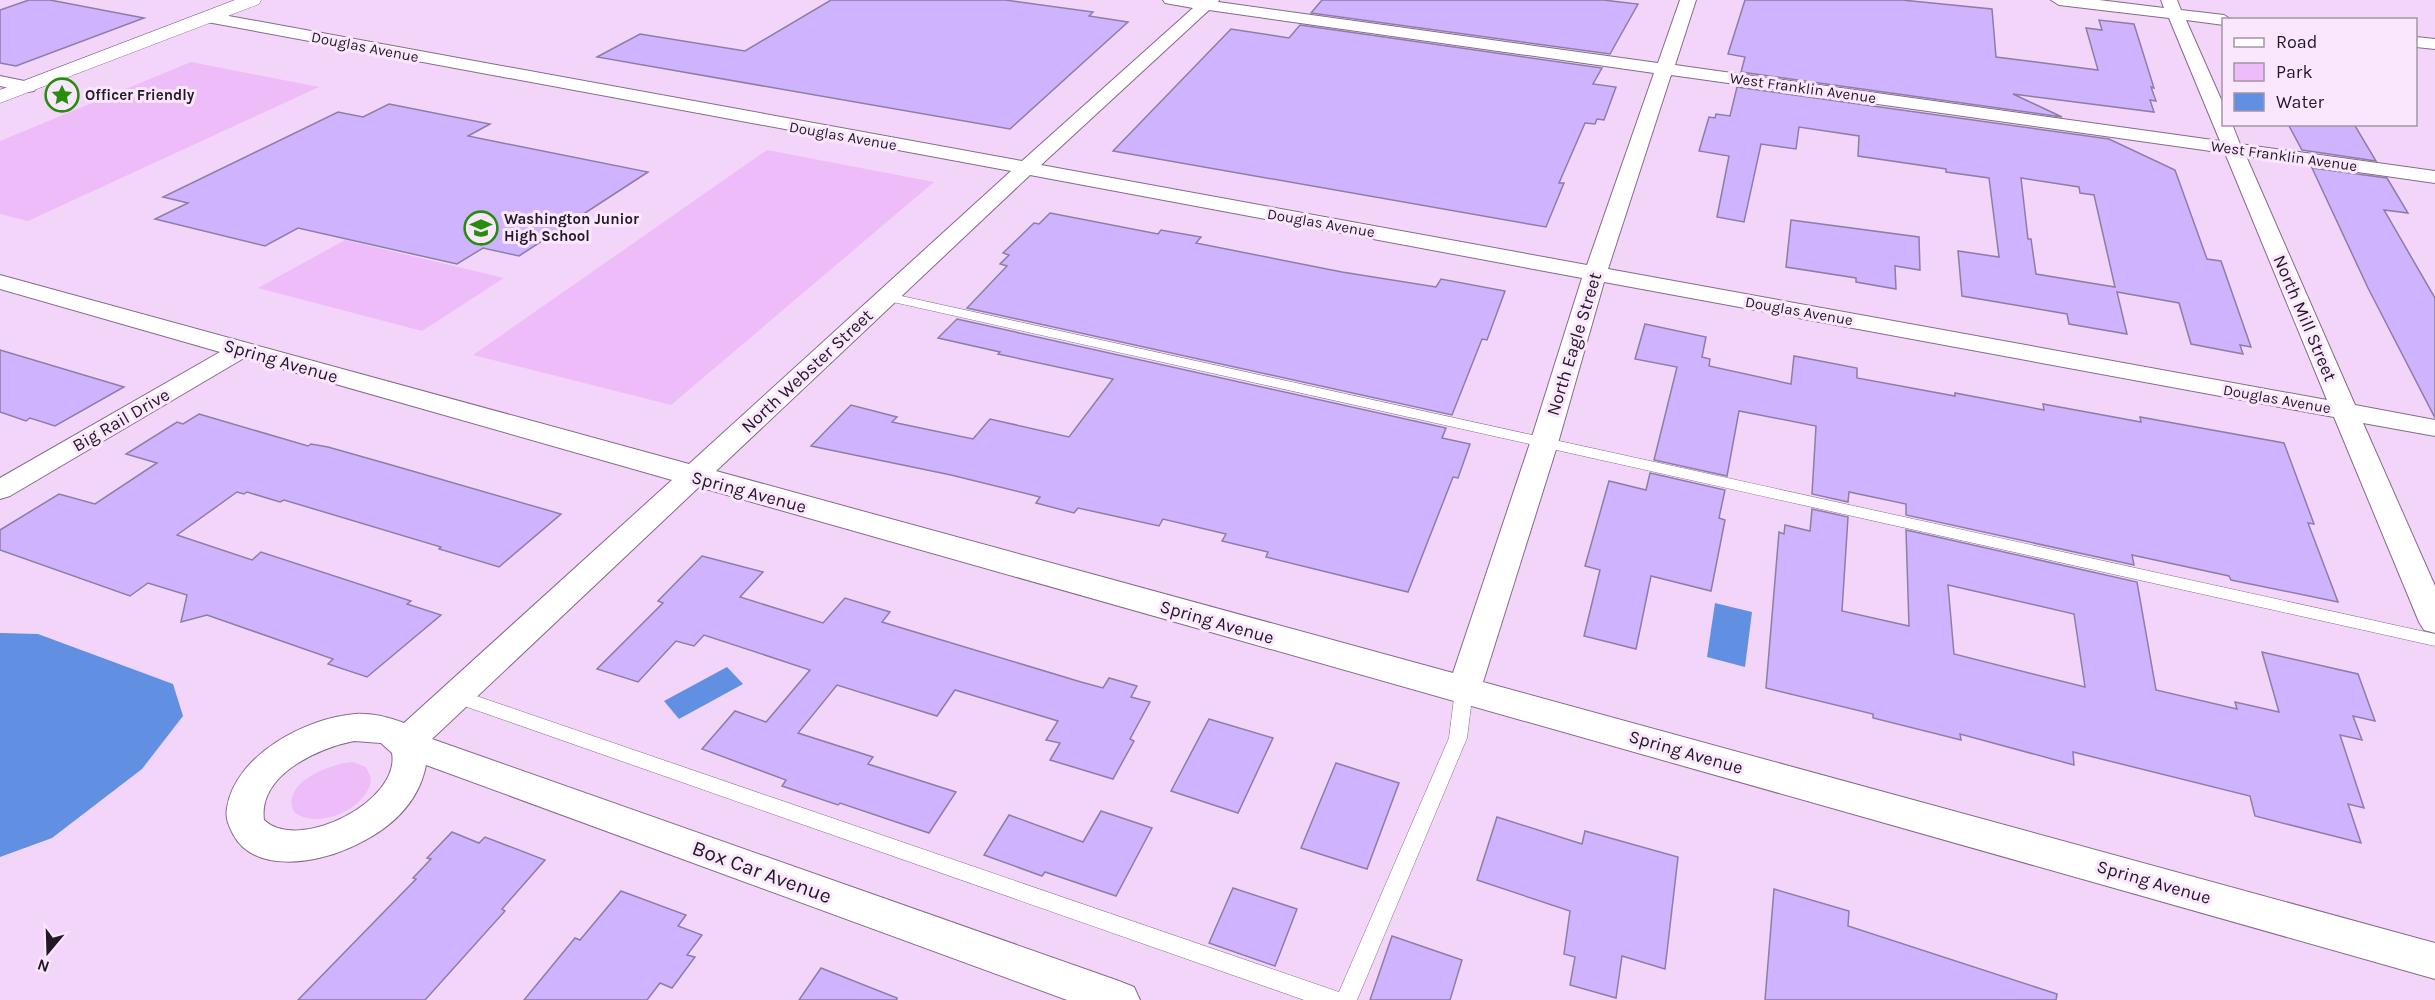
<svg xmlns="http://www.w3.org/2000/svg" width="2435" height="1000" viewBox="0 0 2435 1000" font-family="Karla,sans-serif">
  <style>
    .green { fill: #eebcf8 }
    .water { fill: #6190e2 }
    .building { fill: #cfb3fe; stroke: #8c7ea5; stroke-width: 1.5; fill-rule: evenodd }
    .lines { fill: none; stroke-linecap: round; stroke-linejoin: round }
    .service-casing { stroke: #856a8a; stroke-width: 1 }
    .minor-casing { stroke: #856a8a; stroke-width: 2 }
    .secondary-casing { stroke: #856a8a; stroke-width: 1 }
    .service { fill: #fff; fill-rule: evenodd }
    .minor { fill: #fff; fill-rule: evenodd }
    .secondary { fill: #fff; fill-rule: evenodd }
    .labels { text-anchor: middle; dominant-baseline: central; stroke-width: 6; stroke-linejoin: round; paint-order: stroke }
    .far-street-label { font-size: 15px; fill: #231825; stroke: #fae7fd }
    .far-poi-label { font-size: 15px; font-weight: bold; fill: #231825; stroke: #fae7fd; text-anchor: start }
    .street-label { font-size: 18px; fill: #231825; stroke: #fae7fd }
    .near-street-label { font-size: 21px; fill: #231825; stroke: #fae7fd }
  </style>
  <rect width="100%" height="100%" fill="#f4d5fa"/>
  <g class="green">
    <path d="M191,62L319,87L28,221L0,214V141Z"/>
    <path d="M767,150L934,182L671,405L473,355Z"/>
    <path d="M345,240L504,278L422,331L258,288Z"/>
    <path d="M353,762L366,767L371,778C370,808 317,831 294,812C279,783 332,763 353,762Z"/>
  </g>
  <g class="water">
    <path d="M1715,603L1752,612L1745,667L1707,657Z"/>
    <path d="M0,633L38,634L173,684L183,716L142,769L52,838L0,857Z"/>
    <path d="M727,667L743,684L679,719L664,701Z"/>
  </g>
  <g class="building">
    <path d="M29,0H50L144,18L16,66L0,63V10Z"/>
    <path d="M831,0H1005L1093,12L1089,16L1128,22L1010,129L597,57L640,34L745,51Z"/>
    <path d="M1322,0H1603L1638,4L1610,54L1311,13Z"/>
    <path d="M1745,0H1902L1992,9L1996,57L2098,70L2086,28L2102,30L2099,20L2134,24L2154,88L2151,87L2156,101L2150,100L2154,112L2013,94L2062,117L1741,72L1745,57L1728,54Z"/>
    <path d="M1300,25L1602,68L1593,84L1616,87L1604,120L1597,119L1595,124L1585,123L1559,183H1564L1546,227L1113,151L1231,29L1289,38Z"/>
    <path d="M1737,87L2109,139L2175,170L2207,259L2221,261L2251,347L2240,345L2243,354L2191,344L2179,303L2117,292L2127,334L2069,324L2067,314L1962,296L1958,251L1999,257L1989,178L1946,172V169L1858,156L1859,136L1799,127L1796,149L1761,144L1744,222L1717,217L1729,156L1699,151L1709,117L1715,118L1716,114L1730,116ZM2021,178L2079,187L2080,193L2094,195L2115,287L2036,274L2031,239H2028Z"/>
    <path d="M389,104L490,124L468,136L648,172L519,256L483,248L457,264L298,228L265,246L155,219L188,203L163,197L338,112L363,117Z"/>
    <path d="M2288,124H2354L2376,161L2302,150Z"/>
    <path d="M2312,168L2387,178L2408,213L2384,210L2435,298V418L2368,288Z"/>
    <path d="M1050,213L1158,234L1161,230L1201,237L1196,243L1342,272L1436,287L1441,279L1505,291L1487,340L1482,339L1452,415L967,308L1007,266L1000,264L1009,255L1003,253L1034,223L1039,224Z"/>
    <path d="M1791,220L1919,237L1920,270L1895,266L1896,289L1856,282V278L1786,267Z"/>
    <path d="M957,319L1446,428L1442,438L1470,444L1458,478L1453,477L1408,592L1266,557L1268,552L1222,541L1226,534L1163,519L1159,526L1078,508L1074,513L1036,503L1040,497L951,475L811,446L851,405L897,417L892,422L973,439L990,419L1069,437L1113,379L998,354L1000,352L938,338Z"/>
    <path d="M1645,324L1706,337L1702,357L1710,359L1709,366L1791,384L1794,356L1857,368V378L1955,396V393L2044,410L2043,404L2141,422L2140,417L2284,443L2314,524L2308,523L2338,602L2231,580L2229,576L2132,555L2134,565L1906,515V504L1849,492L1848,502L1812,494L1816,426L1739,411L1727,476L1654,460L1677,367L1635,359Z"/>
    <path d="M0,350L124,387L55,426L30,418L26,421L0,412Z"/>
    <path d="M199,414L308,446L311,444L328,447L388,464L561,514L499,567L439,549L441,547L284,500L280,502L247,492L244,494L237,492L177,535L252,560L261,552L411,601L407,604L441,615L367,677L328,664L333,659L207,615L181,622L187,595L148,583L130,596L0,550V530L59,494L95,504L157,463L126,454L177,422L183,424Z"/>
    <path d="M1650,473L1725,490L1719,518L1725,520L1711,591L1651,576L1636,649L1584,636L1600,570L1585,566L1609,481L1646,490Z"/>
    <path d="M1812,509L1848,517L1842,611L1909,626L1906,530L2137,582L2156,690L2237,709L2235,702L2279,712L2262,652L2358,674L2375,721L2353,716L2362,740L2340,735L2364,808L2348,804L2361,843L2255,816L2250,796L2073,752L2074,765L1960,734L1961,740L1873,718V714L1766,688L1779,532L1784,534L1785,525L1810,531ZM1948,585L2074,614L2085,687L1954,654Z"/>
    <path d="M702,556L763,572L740,597L823,623L845,598L890,612L882,622L1081,682L1103,688L1109,678L1137,686L1131,697L1150,702L1130,739L1134,741L1113,779L1050,760L1060,743L1046,740L1058,721L955,690L937,716L837,685L798,733L873,757L868,764L956,792L929,833L840,803L838,805L782,786L786,780L702,749L735,711L766,722L810,670L704,635L694,646L676,641L638,682L597,669L663,603L658,601Z"/>
    <path d="M1209,719L1273,738L1238,813L1171,791Z"/>
    <path d="M1336,763L1399,783L1367,869L1301,848Z"/>
    <path d="M1101,811L1152,828L1116,896L1045,872L1042,876L984,855L1009,815L1083,842Z"/>
    <path d="M1497,817L1582,844L1585,831L1678,857L1665,969L1622,956L1616,998L1570,985L1575,957L1564,954L1570,911L1477,880Z"/>
    <path d="M452,832L479,843L485,837L545,860L502,909L505,911L425,1000H298L416,879L413,878L431,859L427,858Z"/>
    <path d="M1233,888L1297,909L1275,966L1209,943Z"/>
    <path d="M1774,889L1849,911L1848,926L2057,994L2056,1000H1765Z"/>
    <path d="M621,891L686,915L678,926L702,935L687,955L695,957L672,988L660,983L647,1000H524L575,938L580,940Z"/>
    <path d="M1392,936L1462,960L1450,1000H1370Z"/>
    <path d="M821,968L897,998V1000H799Z"/>
  </g>
  <g class="lines">
    <defs>
      <g id="service">
        <path d="M888,293L2435,634V646L884,300L882,297L884,294Z"/>
        <path d="M1464,683L1470,685L1473,690L1467,738L1357,1000H1304L450,701L447,696L450,691L456,689L462,691L1339,992L1449,738L1455,690L1458,685Z"/>
      </g>
      <g id="minor">
        <path d="M1163,0H1219L1218,2L1658,63L1680,0H1696L1675,65L2220,141L2169,18L2059,5L2051,0H2099L2164,8L2161,0H2177L2181,10L2224,15L2232,20H2224V25L2186,20L2224,106V124H2232L2240,144L2435,171V183L2246,156L2355,405L2435,420V436L2363,423L2435,586V633L2424,630L2419,622L2334,417L1604,282L1558,443L1483,682L2435,943V979L699,487L432,739L1119,981L1134,987L1140,1000H1067L426,765C418,806 386,832 349,848C316,863 254,874 233,834C229,826 225,818 227,808C235,755 306,718 355,714C372,713 388,717 404,723L672,480L244,358L10,496L0,499V478L220,352L0,289V275L689,464L1011,171L207,22L199,17L201,14L207,12L1022,161L1193,8L1165,3ZM1209,10L1654,73L1587,265L1041,165ZM1671,75L2225,153L2327,400L1608,269ZM1030,175L1582,278L1530,443L1453,673L716,471ZM354,741L381,743L392,753C401,801 299,853 264,820C258,775 318,748 354,741Z"/>
        <path d="M2416,37L2435,39V49L2416,47Z"/>
        <path d="M0,76L34,83L37,87L34,91L28,92L0,86Z"/>
      </g>
      <path id="secondary" d="M235,0H261L259,4L0,103V90Z"/>
    </defs>
    <use href="#service" class="service-casing"/>
    <use href="#minor" class="minor-casing"/>
    <use href="#secondary" class="secondary-casing"/>
    <use href="#service" class="service"/>
    <use href="#minor" class="minor"/>
    <use href="#secondary" class="secondary"/>
  </g>
  <defs>
    <symbol id="sight-ring" viewBox="-11 -11 22 22"><circle r="9.5" fill="#fae7fd" stroke="#278e0d" stroke-width="1.5"/><path d="M0-6L1.8-2.2L6-1.7L2.9 1.2L3.7 5.4L0 3.3L-3.7 5.4L-2.9 1.2L-6-1.7L-1.8-2.2Z" fill="#278e0d"/></symbol>
    <symbol id="school-ring" viewBox="-11 -11 22 22"><circle r="9.5" fill="#fae7fd" stroke="#278e0d" stroke-width="1.5"/><path d="M0-5L7-2L0 1L-7-2ZM-4 1L0 2.5L4 1V4Q0 6-4 4Z" fill="#278e0d"/></symbol>
  </defs>
  <g fill-rule="evenodd">
    <use href="#sight-ring" x="43" y="76" width="38" height="38"/>
    <use href="#school-ring" x="462" y="209" width="38" height="38"/>
  </g>
  <g class="labels">
    <g class="far-street-label">
      <text transform="translate(365 47) rotate(11)">Douglas Avenue</text>
      <text transform="translate(1803 88) rotate(8)">West Franklin Avenue</text>
      <text transform="translate(843 136) rotate(10)">Douglas Avenue</text>
      <text transform="translate(2284 156) rotate(8)">West Franklin Avenue</text>
      <text transform="translate(1321 223) rotate(10)">Douglas Avenue</text>
      <text transform="translate(1799 311) rotate(10)">Douglas Avenue</text>
      <text transform="translate(2277 399) rotate(10)">Douglas Avenue</text>
    </g>
    <g class="far-poi-label">
      <text x="85" y="95">Officer Friendly</text>
      <text x="504" y="219">Washington Junior<tspan x="504" dy="17">High School</tspan></text>
    </g>
    <g class="street-label">
      <text transform="translate(2305 318) rotate(67)">North Mill Street</text>
      <text transform="translate(1574 344) rotate(-73)">North Eagle Street</text>
      <text transform="translate(281 361) rotate(16)">Spring Avenue</text>
      <text transform="translate(807 371) rotate(-43)">North Webster Street</text>
      <text transform="translate(121 420) rotate(-30)">Big Rail Drive</text>
      <text transform="translate(749 492) rotate(15)">Spring Avenue</text>
      <text transform="translate(1217 622) rotate(16)">Spring Avenue</text>
      <text transform="translate(1686 752) rotate(16)">Spring Avenue</text>
      <text transform="translate(2154 882) rotate(16)">Spring Avenue</text>
    </g>
    <g class="near-street-label">
      <text transform="translate(762 872) rotate(20)">Box Car Avenue</text>
    </g>
  </g>
  <rect x="2222" y="18" width="195" height="108" fill="#fae7fd" stroke="#a494a7" stroke-width="1.5"/>
  <rect x="2234" y="38" width="30" height="9" fill="#ffffff" stroke="#a494a7" stroke-width="1.5"/>
  <text x="2276" y="48" font-size="18" fill="#231825">Road</text>
  <rect x="2234" y="63" width="30" height="18" fill="#eebcf8" stroke="#a494a7" stroke-width="1.5"/>
  <text x="2276" y="78" font-size="18" fill="#231825">Park</text>
  <rect x="2234" y="93" width="30" height="18" fill="#6190e2" stroke="#a494a7" stroke-width="1.5"/>
  <text x="2276" y="108" font-size="18" fill="#231825">Water</text>
  <g transform="translate(48 952) rotate(199)" stroke="#fae7fd" stroke-width="4.5" paint-order="stroke">
  <path d="M0-4.5L10 22L0 15L-10 22Z" fill="#231825"/>
  <text y="-9" font-size="16" font-weight="bold" text-anchor="middle" fill="#231825">N</text>
  </g>
</svg>
